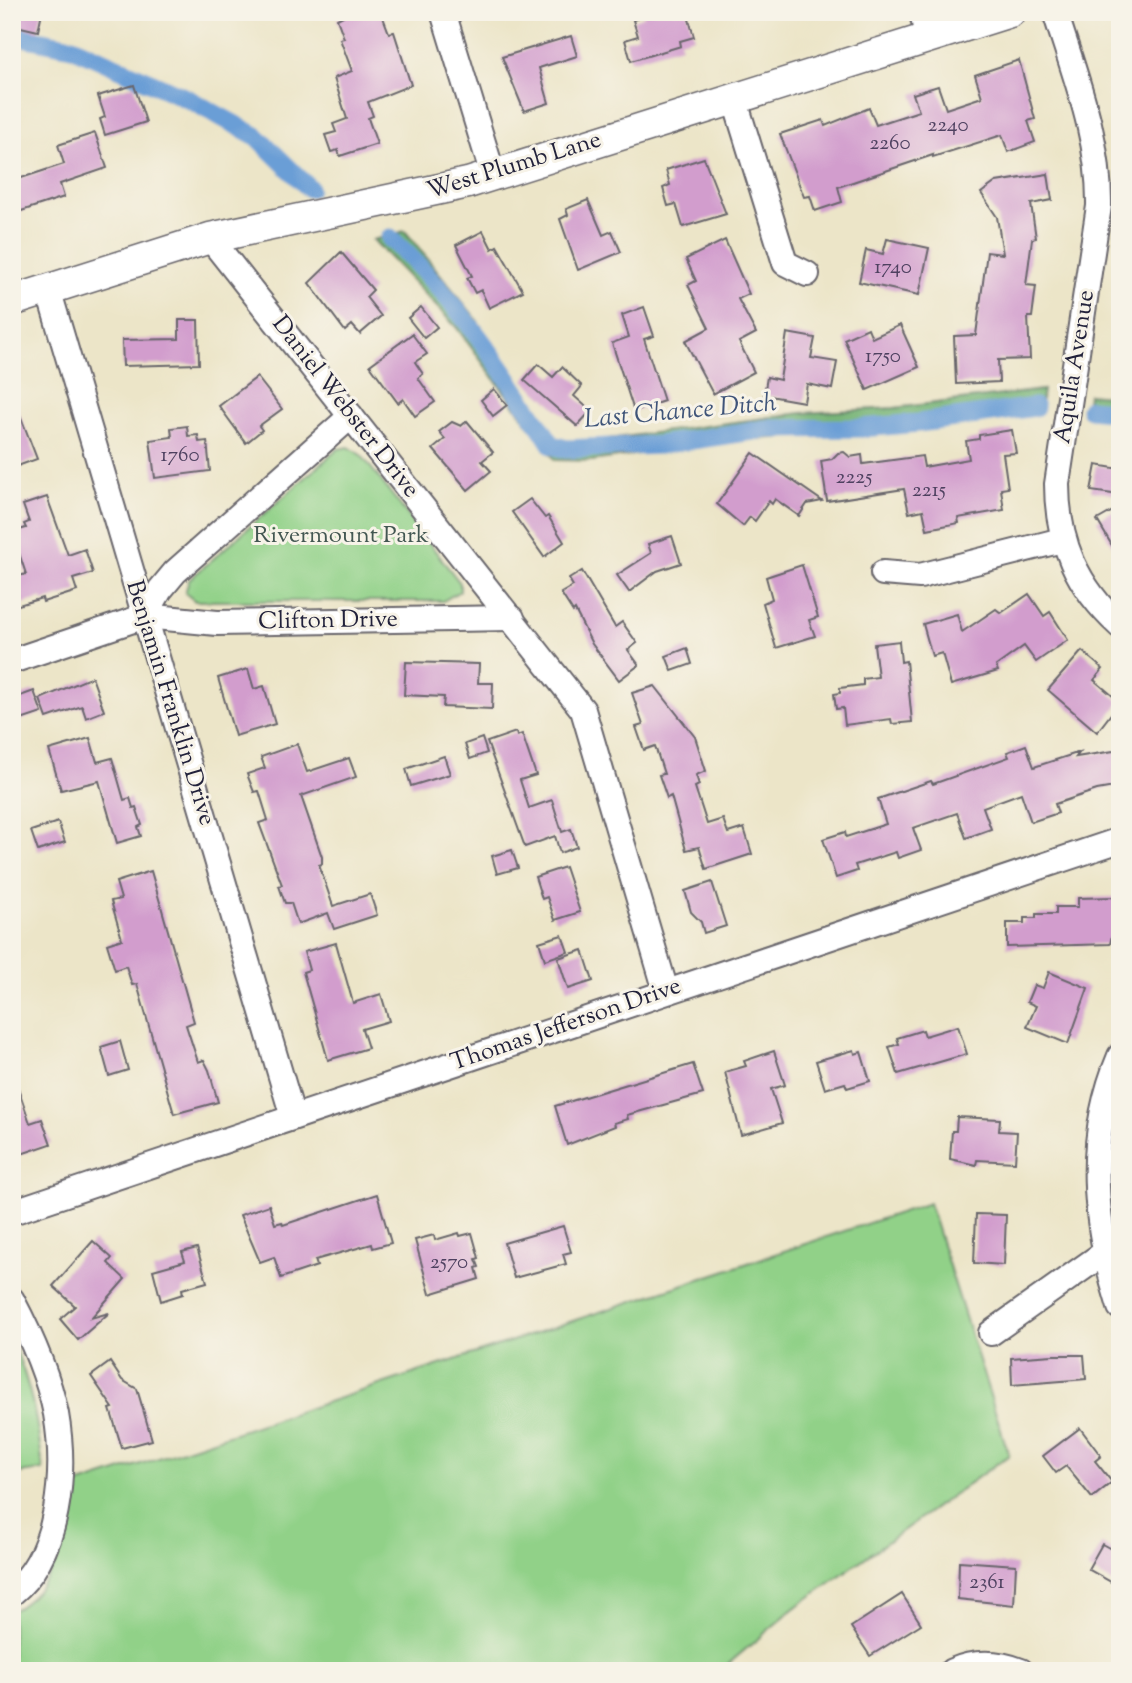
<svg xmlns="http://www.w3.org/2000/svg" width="1132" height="1683" viewBox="0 0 1132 1683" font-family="'Sorts Mill Goudy',serif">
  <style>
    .green { fill: #91d188; stroke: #5a7a62; stroke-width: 2 }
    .forest { fill: #74b374; stroke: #4b6a58; stroke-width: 2 }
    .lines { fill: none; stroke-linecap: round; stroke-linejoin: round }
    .canal { stroke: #6b9ed6; stroke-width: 19 }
    .building { fill: #d29dcd }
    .minor-casing { stroke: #69666c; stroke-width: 28 }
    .major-casing { stroke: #69666c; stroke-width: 33 }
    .minor { stroke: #fff; stroke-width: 24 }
    .major { stroke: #fff; stroke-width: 30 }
    .labels { text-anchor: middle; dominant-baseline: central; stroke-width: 6; stroke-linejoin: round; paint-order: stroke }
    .number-label { font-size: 21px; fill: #4e4160 }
    .street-label { font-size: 24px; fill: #22223b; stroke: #f7f3e8 }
    .park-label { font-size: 24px; fill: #435752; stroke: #f7f3e8 }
    .water-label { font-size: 26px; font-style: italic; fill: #3f5479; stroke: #f7f3e8 }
  </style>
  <rect width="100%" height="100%" fill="#f7f3e8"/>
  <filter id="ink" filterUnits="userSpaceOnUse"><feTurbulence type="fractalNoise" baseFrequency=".0143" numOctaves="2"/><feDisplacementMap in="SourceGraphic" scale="14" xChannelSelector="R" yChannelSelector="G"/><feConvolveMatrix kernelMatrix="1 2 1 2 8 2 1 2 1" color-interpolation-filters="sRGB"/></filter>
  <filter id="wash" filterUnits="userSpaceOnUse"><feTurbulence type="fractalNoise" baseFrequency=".00686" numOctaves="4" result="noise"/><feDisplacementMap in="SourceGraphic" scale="28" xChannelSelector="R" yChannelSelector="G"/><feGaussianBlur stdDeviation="1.57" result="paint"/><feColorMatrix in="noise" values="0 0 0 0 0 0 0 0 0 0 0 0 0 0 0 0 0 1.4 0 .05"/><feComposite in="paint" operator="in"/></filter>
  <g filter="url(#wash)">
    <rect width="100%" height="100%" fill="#ece5c8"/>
    <g class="green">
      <path d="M349,447L362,456L460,583V591L443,601H195L185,593L189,580L338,449Z"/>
      <path d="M929,1203L1009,1455L793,1609L720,1671H12V1611C60,1584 64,1535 74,1486Z"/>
      <path d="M12,1341C31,1384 38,1424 43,1470L12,1474Z"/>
    </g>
    <g class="forest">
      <path d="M405,231L475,317L553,441L571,444L801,413L894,408L1043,390L1040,411L945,426L727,441L592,461L555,460L456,327L373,240Z"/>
      <path d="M1088,394L1120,397V420L1085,415Z"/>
    </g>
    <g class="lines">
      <g class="canal">
        <path d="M12,35L72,47L190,100L256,136L309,188"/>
        <path d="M390,238C458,300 502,368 552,445L566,449L658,445L766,429L861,428L918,423L1035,407"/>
        <path d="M1090,409L1120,412"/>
      </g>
    </g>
    <g id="blocks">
      <g class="building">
        <path d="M12,12H42L38,31L12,25Z"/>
        <path d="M341,12H381L389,33L394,32L411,85L368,102L373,116L368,118L377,144L340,156L338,150L331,152L325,135L336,132L333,124L347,119L334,78L352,71L340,39L344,38L337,19L343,16Z"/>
        <path d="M643,12H687L694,37L680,41L681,46L631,61L625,40L638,36L633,20L644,16Z"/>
        <path d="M571,36L577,56L539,68L549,103L524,111L502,57Z"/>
        <path d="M1019,60L1035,119L1028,121L1035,142L1008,152L1002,135L933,157V155L838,187L842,202L815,211L810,196L804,197L780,134L823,120L825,126L869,108L876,125L919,111L913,94L938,86L946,109L982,97L975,75Z"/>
        <path d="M134,85L146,122L105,135L100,119L105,117L98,96Z"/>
        <path d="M95,133L107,168L60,184L64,197L12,214V181L64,164L58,145Z"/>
        <path d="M704,158L726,214L683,227L676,204L668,206L663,188L670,185L666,170Z"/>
        <path d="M1048,174L1052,200L1031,204L1036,238L1032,239L1026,285L1036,286L1032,317H1028L1030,359L998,360L999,382L956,384L954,336L976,335L987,252L1003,254L997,217L981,193L996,182Z"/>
        <path d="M588,200L603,235L612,231L621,252L578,270L560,219L568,215L566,209Z"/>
        <path d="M483,231L492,249L497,246L523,291L489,308L481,290L475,293L467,278L472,276L456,245Z"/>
        <path d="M887,239L929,248L919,295L859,282L866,250L883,254Z"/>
        <path d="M725,240L749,294L738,299L756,333L739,342L754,372L713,394L685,341L709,328L688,285L696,281L686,259Z"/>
        <path d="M341,252L373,290L366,297L381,316L360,334L352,325L345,331L309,283Z"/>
        <path d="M421,307L437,327L424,338L408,318Z"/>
        <path d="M644,307L654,336L644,339L664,401L634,411L612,343L629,337L622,315Z"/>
        <path d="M179,320H198L199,364L123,366L122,340L179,339Z"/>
        <path d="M900,325L919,367L867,390L844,339L868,328L872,338Z"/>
        <path d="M787,333L815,338L811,358L837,362L832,389L807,384L804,402L764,395L767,377L780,380Z"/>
        <path d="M412,334L427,354L415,362L423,374L418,378L435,402L415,416L403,399L398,403L370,365Z"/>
        <path d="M538,364L553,377L562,367L582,386L574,396L591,411L577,426L524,380Z"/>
        <path d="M257,377L282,409L259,426L262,430L246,443L219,406Z"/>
        <path d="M494,389L507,405L493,416L481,400Z"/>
        <path d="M12,394L37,459L12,468Z"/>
        <path d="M467,421L493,452L482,461L491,471L468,490L433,449L445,439L439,432L452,422L461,426Z"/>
        <path d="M187,426L188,436L198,435L199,442L207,441L210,471L155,478L150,440L172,437L171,428Z"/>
        <path d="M1012,430L1016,453L1003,454L1008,488L1001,489L1004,510L958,518L959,523L927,529L923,510L909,513L904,489L827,501L821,461L832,459L838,453L844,452L850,457L862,455L863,464L922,456L924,467L969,459L966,441L979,439V435Z"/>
        <path d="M753,453L822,501L807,504L799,516L775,499L772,504L769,501L755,521L750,517L743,526L717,504Z"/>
        <path d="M1096,465L1120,469V495L1091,491Z"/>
        <path d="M47,497L68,555L85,549L93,573L73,579L77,591L43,602L42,598L12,607V578L26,574L12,532L26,528L24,524L29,522L23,505Z"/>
        <path d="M530,499L545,518L548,516L564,542L544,557L512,512Z"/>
        <path d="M1120,507V559L1097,520Z"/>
        <path d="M672,536L681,563L657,571L629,592L617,575L651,553L648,544Z"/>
        <path d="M802,565L818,617L809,620L815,636L776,648L763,603L772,599L766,577Z"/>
        <path d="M582,571L615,627L622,622L637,643L628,650L639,665L619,680L592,644L575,610L573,612L561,593L573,586L569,579Z"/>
        <path d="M1029,594L1044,616L1050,612L1068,640L1036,662L1024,646L996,666L998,671L951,685L942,653L932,656L923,624L957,614L962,632L996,609L1001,613Z"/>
        <path d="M899,641L901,662L906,661L912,722L892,724L891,719L845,725L843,708L836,709L834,694L840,693V688L863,685V679L878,677L874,644Z"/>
        <path d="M687,648L692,664L672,671L666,656Z"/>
        <path d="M1082,651L1103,669L1094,680L1120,702L1097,732L1048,690Z"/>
        <path d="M406,662L479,664L478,683H493L492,709L443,707L444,697L404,695Z"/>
        <path d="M248,669L254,689L264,686L275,724L235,736L218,678Z"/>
        <path d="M92,677L104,711L86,718L82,706L47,718L40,699Z"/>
        <path d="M655,686L695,737L706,771L696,775L699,785L695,787L707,824L723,819L728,833L744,828L752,854L706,869L699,847L686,850L671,796L667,798L659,775L664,774L655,746L644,750L636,727L643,725L632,693Z"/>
        <path d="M34,691L42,713L12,723V699Z"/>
        <path d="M516,732L517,736L522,734L536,775L520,780L529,808L552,800L562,832L571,829L577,847L560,853L555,836L525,847L487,742Z"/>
        <path d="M90,738L97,762L112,758L124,800L130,798L133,808L136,807L142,825L138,827L141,836L117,843L99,781L61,790L49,750Z"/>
        <path d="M482,738L487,753L470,759L465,744Z"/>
        <path d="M297,744L307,772L349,758L356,777L301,796L322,857V864L319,865L333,906L370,894L377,915L334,929L328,913L298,924L291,903H285L279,886L282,885L259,823L268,820L259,791L254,792L247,774L265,768L261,757Z"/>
        <path d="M1026,745L1034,767L1080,752L1076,757L1120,750V786L1097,790L1055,804L1058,813L1031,822L1021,793L983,807L991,829L966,838L957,813L913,828L921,850L898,858L896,852L855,865L857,871L836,878L823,839L845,832L846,837L886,824L878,799L931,781L933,784L1009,757L1007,752Z"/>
        <path d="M444,756L450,774L411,786L406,769Z"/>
        <path d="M58,822L65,842L38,851L31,831Z"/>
        <path d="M512,850L518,868L497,874L492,856Z"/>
        <path d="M565,867L580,912L555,920L547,897L542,899L535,877Z"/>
        <path d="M151,871L194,1022L186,1025L198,1062L204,1060L209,1070L218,1102L174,1114L137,984L132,985L126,966L115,970L107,944L122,939L111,901L121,899L116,882Z"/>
        <path d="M712,882L726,926L704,933L701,922L691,912L685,891Z"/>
        <path d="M1116,897L1117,927H1114L1110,944L1007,947V923H1024V918H1036V914H1056V907H1078V898Z"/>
        <path d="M562,935L568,952L545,960L539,942Z"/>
        <path d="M336,943L353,1003L381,994L389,1021L362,1029L368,1048L328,1060L303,972L309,970L304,952Z"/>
        <path d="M583,950L593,981L568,989L558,958Z"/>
        <path d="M1049,972L1088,988L1068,1044L1027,1027L1036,1006L1027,1002L1034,985L1043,988Z"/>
        <path d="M958,1026L967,1054L898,1074L889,1047L899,1044L897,1038L923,1030L925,1036Z"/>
        <path d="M120,1041L128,1070L109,1076L101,1047Z"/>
        <path d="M854,1050L855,1054L861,1052L870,1081L847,1088L845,1083L825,1089L816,1061Z"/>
        <path d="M774,1051L785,1085L771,1089L782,1123L741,1135L725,1072L746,1066L744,1061Z"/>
        <path d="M693,1064L703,1094L627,1115L628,1119L614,1123L615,1126L567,1145L555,1106Z"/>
        <path d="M12,1079H15L30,1123L42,1119L51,1144L12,1157Z"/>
        <path d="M957,1117L1000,1119L999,1131L1017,1132L1015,1162L977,1160L976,1165L950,1159L952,1131H956Z"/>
        <path d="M377,1194L391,1243L373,1248L372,1244L315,1260L317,1266L281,1278L274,1257L260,1262L240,1215L269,1205L275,1224L282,1222L283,1225Z"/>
        <path d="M976,1214L1006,1215L1004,1265L974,1263Z"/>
        <path d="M563,1226L571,1252L563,1254L566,1264L514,1278L504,1243Z"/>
        <path d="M459,1233L460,1236L472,1233L479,1258L476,1259L479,1267L476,1268L479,1279L430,1294L415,1240L434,1235L435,1240Z"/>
        <path d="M93,1241L112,1258L108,1263L125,1279L91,1318L109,1313L78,1340L60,1319L75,1306L53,1286Z"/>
        <path d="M197,1248L207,1282L182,1289L183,1294L161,1301L153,1270L185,1261L182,1252Z"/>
        <path d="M1053,1355H1084L1086,1379L1012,1385L1011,1358Z"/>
        <path d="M110,1362L122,1380L137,1389L152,1440L122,1448L110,1409L113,1408L91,1376Z"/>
        <path d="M1080,1428L1101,1456L1095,1461L1112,1482L1092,1498L1066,1466L1056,1473L1043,1456Z"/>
        <path d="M1102,1544L1120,1554V1587L1088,1569Z"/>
        <path d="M959,1561L1016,1565L1014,1605L958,1599Z"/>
        <path d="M902,1594L921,1624L870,1656L851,1627Z"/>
      </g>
    </g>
  </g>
  <g filter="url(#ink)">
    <use href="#blocks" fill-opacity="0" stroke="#69666c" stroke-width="2"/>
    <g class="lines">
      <defs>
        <g id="minor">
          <path d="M443,12L493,175"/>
          <path d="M922,12L927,38"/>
          <path d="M1055,12C1075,76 1100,138 1099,206L1057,484C1057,542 1077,587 1120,626"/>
          <path d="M734,98L785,263L807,274"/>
          <path d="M210,238L583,710L666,991"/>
          <path d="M48,289L293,1117"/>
          <path d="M883,573L920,576L1062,540"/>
          <path d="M145,616L217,623L512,618"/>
          <path d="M12,661L145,616L160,590L175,572L351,416"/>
          <path d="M1120,1056C1085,1139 1093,1222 1120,1307"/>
          <path d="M12,1212L1120,840"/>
          <path d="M12,1300C31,1336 48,1374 56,1414C66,1471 60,1555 12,1593"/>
          <path d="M991,1333L1104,1253"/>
          <path d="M952,1671C975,1661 998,1662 1021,1671"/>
        </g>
        <path id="major" d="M12,301L210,238L468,183L1010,12"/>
      </defs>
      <use href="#minor" class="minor-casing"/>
      <use href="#major" class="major-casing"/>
      <use href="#minor" class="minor"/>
      <use href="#major" class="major"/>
    </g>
  </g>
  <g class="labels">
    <g class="number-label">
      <text x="948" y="126">2240</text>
      <text x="890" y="144">2260</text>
      <text x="893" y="268">1740</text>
      <text x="883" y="357">1750</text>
      <text x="180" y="456">1760</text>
      <text x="854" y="478">2225</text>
      <text x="929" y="491">2215</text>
      <text x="449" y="1263">2570</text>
      <text x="987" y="1583">2361</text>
    </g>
    <g class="street-label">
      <text transform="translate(514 166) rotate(-17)">West Plumb Lane</text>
      <text transform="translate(1075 367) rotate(-81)">Aquila Avenue</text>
      <text transform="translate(345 407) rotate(52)">Daniel Webster Drive</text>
      <text transform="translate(328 621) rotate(-1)">Clifton Drive</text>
      <text transform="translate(170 703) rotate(73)">Benjamin Franklin Drive</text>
      <text transform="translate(566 1025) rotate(-19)">Thomas Jefferson Drive</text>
    </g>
    <g class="park-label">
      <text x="341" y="536">Rivermount Park</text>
    </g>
    <g class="water-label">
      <text transform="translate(680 412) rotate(-5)">Last Chance Ditch</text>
    </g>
  </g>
  <rect width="1132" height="1683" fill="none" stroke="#f7f3e8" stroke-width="42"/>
</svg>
